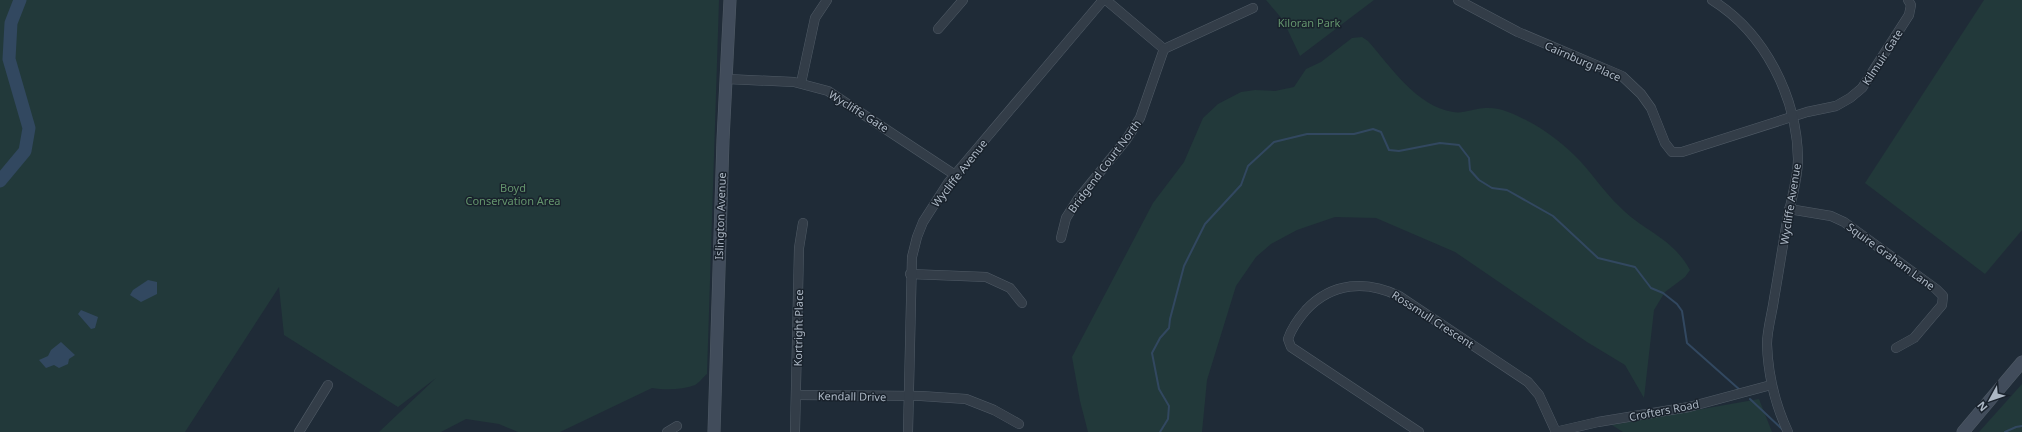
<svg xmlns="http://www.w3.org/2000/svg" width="2022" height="432" viewBox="0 0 2022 432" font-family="'Noto Sans',sans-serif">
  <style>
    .green { fill: #22393a }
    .water { fill: #324860 }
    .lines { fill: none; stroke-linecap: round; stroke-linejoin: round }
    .stream { stroke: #324860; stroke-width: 2 }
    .river { stroke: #324860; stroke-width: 13 }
    .street-casing { stroke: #505b66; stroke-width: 10 }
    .secondary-casing { stroke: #505b66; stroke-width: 13 }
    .street { stroke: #333d48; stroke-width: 9 }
    .secondary { stroke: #414c5b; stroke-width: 12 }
    .labels { text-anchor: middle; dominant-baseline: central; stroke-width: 3; stroke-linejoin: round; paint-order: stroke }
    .park-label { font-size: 11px; fill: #64956d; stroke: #19222c }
    .street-label { font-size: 11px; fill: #adb8c5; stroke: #19222c }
  </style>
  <rect width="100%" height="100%" fill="#1f2b37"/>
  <g class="green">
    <path d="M0,0H719L707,374C703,377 699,383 695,385C682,390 665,390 652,388L560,432H518L499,424L466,419L441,432H379L436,378L398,407L284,335L279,287L185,432H0Z"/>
    <path d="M1266,0H1374L1300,56L1283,20Z"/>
    <path d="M1984,0H2022V230L1985,274L1865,183Z"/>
    <path d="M1362,37L1368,41C1391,67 1416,106 1453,112C1463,114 1475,108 1486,108C1500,107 1514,114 1526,120C1546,130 1566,146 1581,162C1594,176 1605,193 1619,206C1644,232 1671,236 1690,270L1685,277L1665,292L1654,310L1644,398L1625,365L1587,342L1455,252L1376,218L1335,217L1297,230L1271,244L1256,257L1236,286L1207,380L1202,432H1088L1080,401L1072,357L1153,203L1184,162L1203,118L1218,104L1241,92L1255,90L1275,91L1294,87L1306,69L1321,62L1352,38Z"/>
    <path d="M2022,384V432H1979Z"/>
    <path d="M1759,399L1772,432H1623L1612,425Z"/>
  </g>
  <g class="water">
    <path d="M148,280L157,282V294L141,302L130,295L133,290Z"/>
    <path d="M81,310L98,317L95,328L91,329L78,314Z"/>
    <path d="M61,342L75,355L69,359L68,364L59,368L54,365L46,368L39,360L48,356L51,350Z"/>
  </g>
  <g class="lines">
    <g class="stream">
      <path d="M1750,399L1783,430"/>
      <path d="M1160,432L1168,419L1169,406L1159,389L1152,353L1160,338L1169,328L1170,319L1184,266L1205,224L1241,185L1248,166L1274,142L1307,134H1354L1373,129L1381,132L1389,150L1399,151L1440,143L1459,145L1469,158L1470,170L1479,180L1492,188L1507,190L1553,216L1598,258L1635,267L1651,288L1663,293L1677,304L1682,311L1687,343L1740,390"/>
      <path d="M2005,432L2016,427L2022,426"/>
    </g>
    <path class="river" d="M0,181L25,151L29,128L9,59L11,23L20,0"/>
    <defs>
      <g id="street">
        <path d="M1106,0L1164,49"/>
        <path d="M1458,0L1518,32L1622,76L1641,94L1651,108L1665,143L1672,152H1682L1807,112L1836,106L1850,98L1862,88L1909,15L1911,5L1908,0"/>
        <path d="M1712,0C1765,33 1797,97 1798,159C1798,177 1792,197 1788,216C1783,243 1779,271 1774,299C1772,314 1767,330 1767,344C1768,375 1775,404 1788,432"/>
        <path d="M938,29L963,0"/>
        <path d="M1164,49L1253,8"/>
        <path d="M727,79L794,82L828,91L955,175"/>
        <path d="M801,83L815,18L827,0"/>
        <path d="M1789,209L1831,216L1844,222L1936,289L1943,296L1942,305L1914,338L1896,348"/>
        <path d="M1061,238L1066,218L1078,199L1126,140L1140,118L1164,49"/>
        <path d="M910,274L986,277L1010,288L1022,303"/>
        <path d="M797,395L921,396L966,399L994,410L1019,424"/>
        <path d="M299,432L328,385"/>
        <path d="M667,432L677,426"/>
        <path d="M795,432L799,248L803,223"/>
        <path d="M908,432L912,257L917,237L923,222L948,183L1103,0"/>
        <path d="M1419,432L1291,347L1288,339C1292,327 1299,318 1306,310C1332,282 1367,280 1399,296L1528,382L1539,395L1556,432"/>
        <path d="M1555,432L1598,422L1689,407L1771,385"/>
      </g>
      <g id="secondary">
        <path d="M714,432L723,140L730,0"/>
        <path d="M1963,432L2022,362"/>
      </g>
    </defs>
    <use href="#street" class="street-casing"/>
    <use href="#secondary" class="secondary-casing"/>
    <use href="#street" class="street"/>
    <use href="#secondary" class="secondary"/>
  </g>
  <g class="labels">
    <g class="park-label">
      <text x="1309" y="22">Kiloran Park</text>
      <text x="513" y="187">Boyd<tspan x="513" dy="13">Conservation Area</tspan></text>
    </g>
    <g class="street-label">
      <text transform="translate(1882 57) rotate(-57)">Kilmuir Gate</text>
      <text transform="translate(1583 61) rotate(24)">Cairnburg Place</text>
      <text transform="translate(859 111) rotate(32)">Wycliffe Gate</text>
      <text transform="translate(1104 166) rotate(-53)">Bridgend Court North</text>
      <text transform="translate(959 173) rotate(-52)">Wycliffe Avenue</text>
      <text transform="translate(1790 204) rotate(-81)">Wycliffe Avenue</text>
      <text transform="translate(720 216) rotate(-88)">Islington Avenue</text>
      <text transform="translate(1891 256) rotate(36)">Squire Graham Lane</text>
      <text transform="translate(1433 319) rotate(33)">Rossmull Crescent</text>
      <text transform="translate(798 328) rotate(-89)">Kortright Place</text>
      <text transform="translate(852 396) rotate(1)">Kendall Drive</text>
      <text transform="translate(1664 410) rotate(-11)">Crofters Road</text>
    </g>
  </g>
  <g transform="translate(1990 400) rotate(230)" stroke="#19222c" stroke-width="3" paint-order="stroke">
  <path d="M0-3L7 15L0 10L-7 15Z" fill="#adb8c5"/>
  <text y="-6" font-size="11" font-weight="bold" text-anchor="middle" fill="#adb8c5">N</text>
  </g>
</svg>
